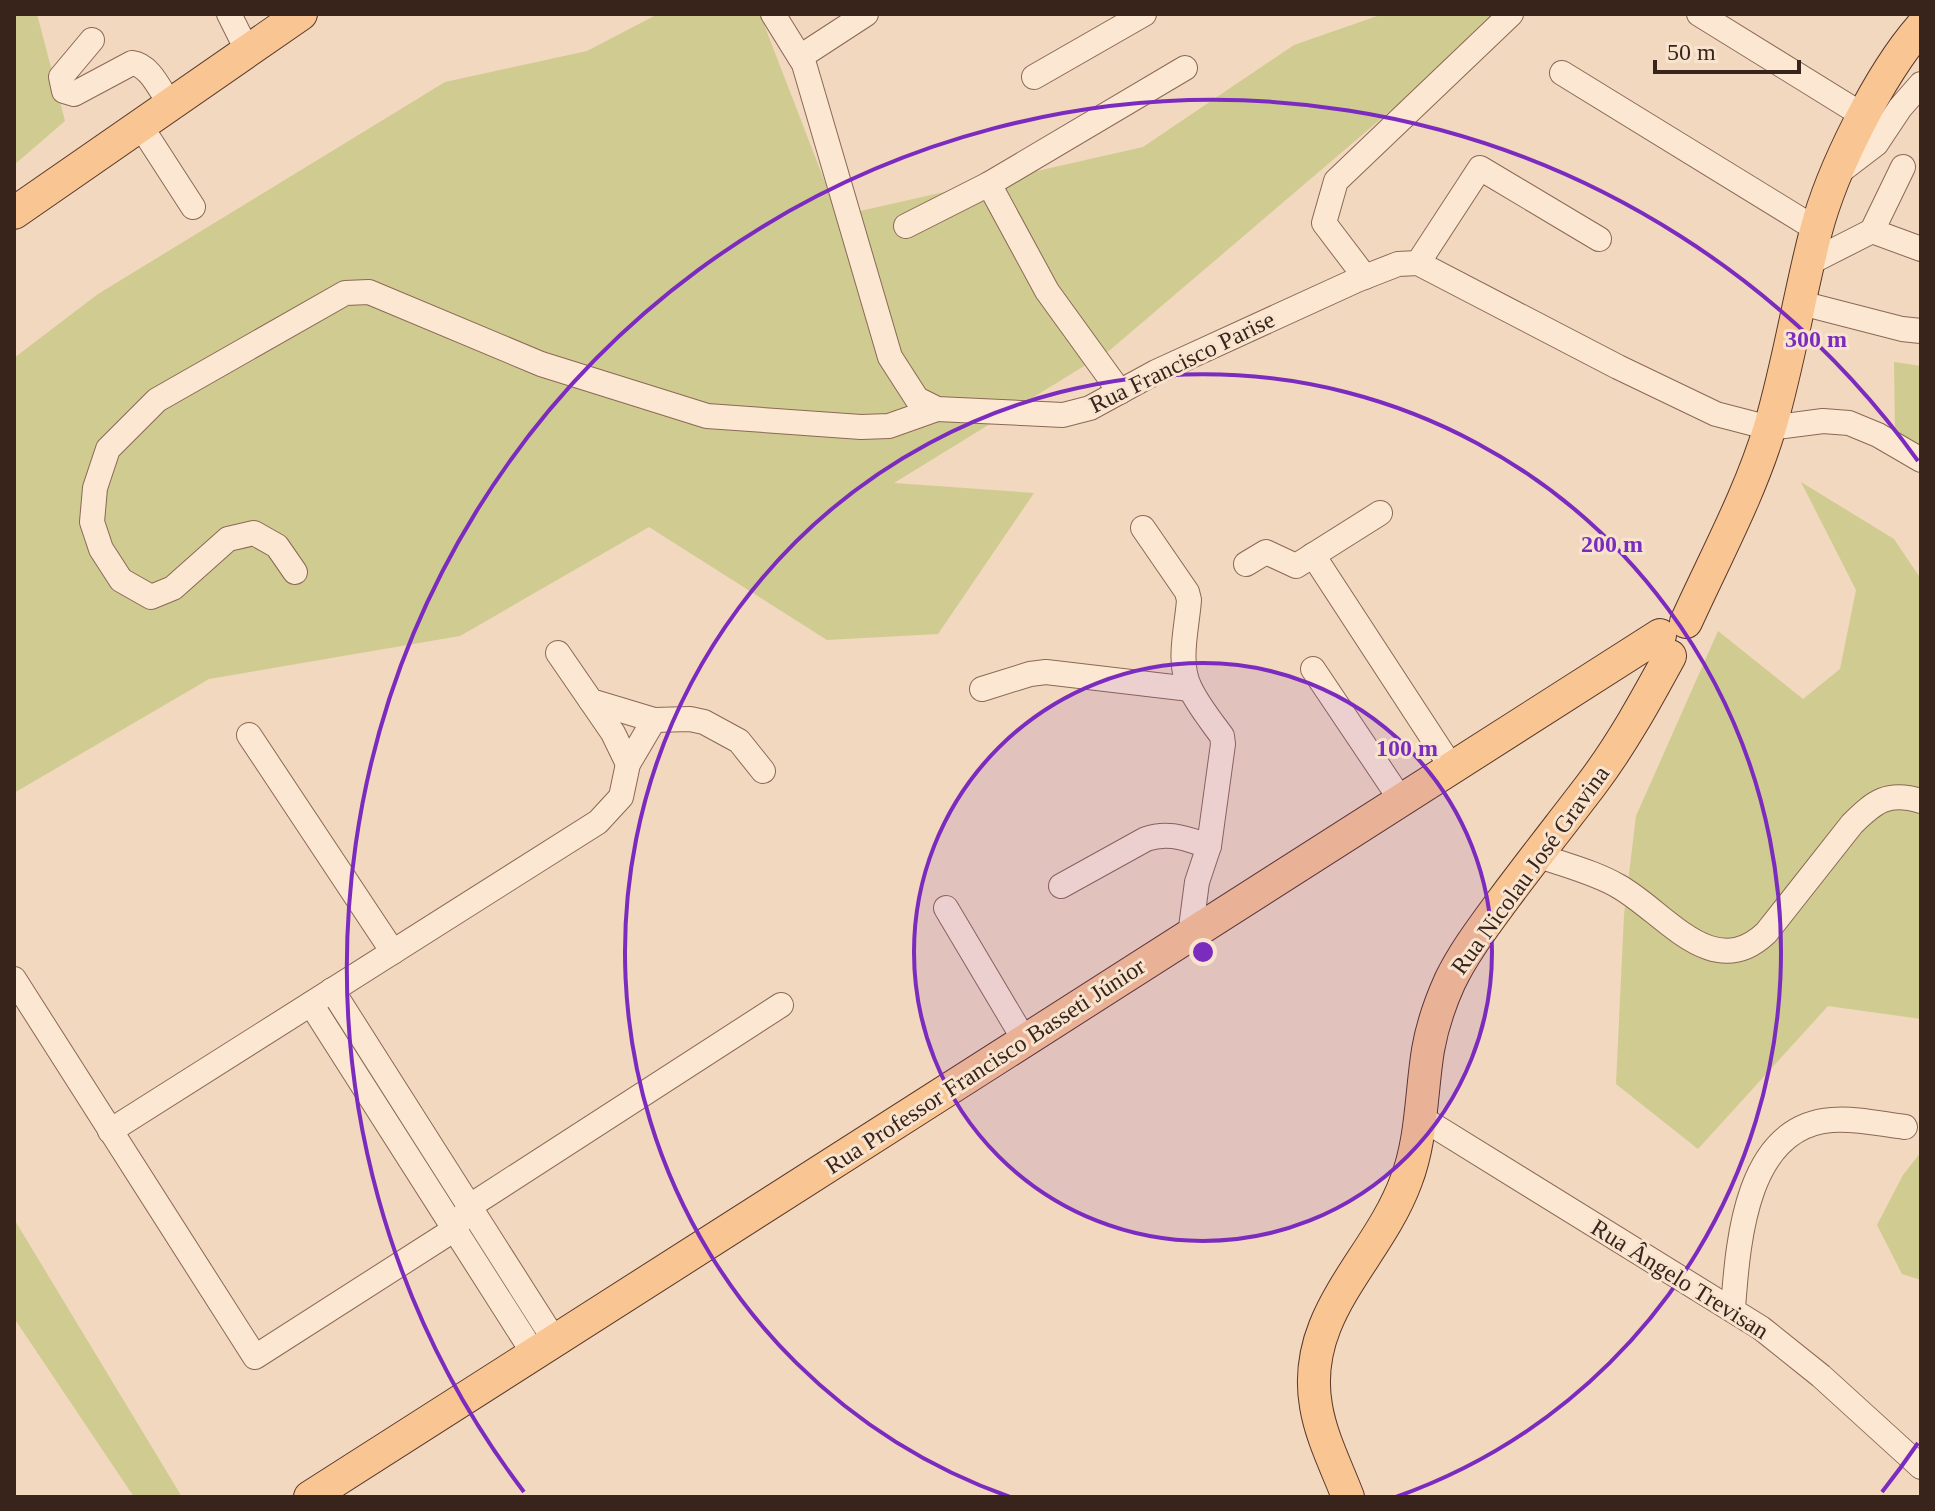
<svg xmlns="http://www.w3.org/2000/svg" width="1935" height="1511" viewBox="0 0 1935 1511" font-family="Georgia,serif">
  <style>
    .green { fill: #d0cc91 }
    .lines { fill: none; stroke-linecap: round; stroke-linejoin: round }
    .minor-casing { stroke: #8b6855; stroke-width: 26 }
    .major-casing { stroke: #58372a; stroke-width: 34 }
    .minor { stroke: #fce7d2; stroke-width: 24 }
    .major { stroke: #f9c592; stroke-width: 32 }
    .ring { fill: none; stroke: #7b2cbf; stroke-width: 4 }
    .labels { text-anchor: middle; dominant-baseline: central; stroke-width: 6; stroke-linejoin: round; paint-order: stroke }
    .street-label { font-size: 24px; fill: #39241b; stroke: #f8e4ce }
    .centre { fill: #7b2cbf; stroke: #f8e4ce; stroke-width: 4 }
    .ring-label { font-size: 24px; text-anchor: middle; font-weight: bold; fill: #7b2cbf; stroke: #f8e4ce; stroke-width: 6; stroke-linejoin: round; paint-order: stroke }
  </style>
  <rect width="100%" height="100%" fill="#f1d8be"/>
  <g class="green">
    <path d="M14,14H37L65,121L14,165Z"/>
    <path d="M658,14H760L838,216L1143,147L1294,45L1383,14H1504L1110,350L894,483L1034,493L938,634L827,640L649,527L460,636L209,679L14,793V358L98,294L445,82L587,51Z"/>
    <path d="M1894,362L1921,366V445L1895,433Z"/>
    <path d="M1801,482L1894,539L1921,579V1019L1828,1006L1698,1149L1616,1084L1624,915L1636,816L1718,631L1803,699L1840,669L1856,590Z"/>
    <path d="M1921,1152V1280L1902,1274L1877,1225L1903,1175Z"/>
    <path d="M14,1219L182,1497H134L14,1318Z"/>
  </g>
  <g class="lines">
    <defs>
      <g id="minor">
        <path d="M229,14L247,50"/>
        <path d="M773,14L804,64L890,357L917,399L937,409L1063,415L1090,408L1156,372L1357,280L1398,264L1418,263L1618,367L1716,414L1770,428L1823,421L1849,423L1878,435L1921,460"/>
        <path d="M1699,14L1864,116"/>
        <path d="M92,40L61,77L64,91L74,94L132,63C150,65 160,90 170,104"/>
        <path d="M800,57L866,14"/>
        <path d="M1562,73L1816,229"/>
        <path d="M1034,77L1144,14"/>
        <path d="M140,125L193,207"/>
        <path d="M1903,167L1872,231L1921,249"/>
        <path d="M1838,173L1876,144L1900,108L1921,84"/>
        <path d="M989,184L1047,291L1120,392"/>
        <path d="M906,226L989,184L1185,68"/>
        <path d="M1418,263L1480,168L1599,239"/>
        <path d="M1809,263L1872,231"/>
        <path d="M1365,277L1324,223L1336,181L1511,14"/>
        <path d="M1801,303L1902,329L1921,331"/>
        <path d="M1143,528L1187,592L1189,600C1187,628 1177,663 1190,688C1198,705 1211,721 1222,736L1223,744L1209,846L1197,882L1190,935"/>
        <path d="M1313,555L1452,768"/>
        <path d="M1246,564L1266,552L1296,566L1380,513"/>
        <path d="M295,572L277,546L254,533L228,539L173,588L151,597L121,580L101,549L92,522L95,488L108,449L157,400L345,293L369,292L541,364L707,416L861,427L889,426L937,409"/>
        <path d="M558,653L591,701L654,720L690,719L704,722L739,741L763,771"/>
        <path d="M1313,669L1401,800"/>
        <path d="M982,689L1030,674L1046,672L1190,689"/>
        <path d="M591,701L613,733L628,764"/>
        <path d="M249,735L393,952"/>
        <path d="M1537,855C1564,865 1594,872 1618,886C1665,912 1712,984 1766,933L1852,824C1875,801 1888,791 1921,801"/>
        <path d="M1061,886L1146,839C1169,831 1186,839 1209,846"/>
        <path d="M946,908L1025,1041"/>
        <path d="M14,979L255,1357L455,1229L470,1206L781,1005"/>
        <path d="M332,990L555,1341"/>
        <path d="M311,1004L534,1354"/>
        <path d="M1420,1117L1761,1328L1821,1376L1921,1467"/>
        <path d="M110,1131L598,822L621,797L628,764L654,720"/>
        <path d="M1733,1308C1738,1244 1745,1126 1832,1120C1855,1118 1881,1124 1905,1127"/>
      </g>
      <g id="major">
        <path d="M14,213L301,14"/>
        <path d="M1686,622C1715,558 1750,494 1770,427C1789,363 1799,296 1816,231C1832,170 1879,75 1921,27"/>
        <path d="M310,1497L1660,635"/>
        <path d="M1348,1497C1337,1468 1321,1437 1316,1406C1300,1314 1377,1260 1406,1181C1422,1140 1421,1093 1428,1050C1432,1027 1440,1003 1450,981C1464,952 1484,926 1503,900C1532,861 1562,823 1591,785C1622,744 1646,700 1670,656"/>
      </g>
    </defs>
    <use href="#minor" class="minor-casing"/>
    <use href="#major" class="major-casing"/>
    <use href="#minor" class="minor"/>
    <use href="#major" class="major"/>
  </g>
  <circle cx="1203" cy="952" r="289" fill="#7b2cbf" fill-opacity=".12"/>
  <g class="ring">
    <circle cx="1203" cy="952" r="289"/>
    <path d="M1010 1497A578 578 0 1 1 1396 1497"/>
    <path d="M1918 1443A867 867 0 0 1 1882 1492M524 1492A867 867 0 1 1 1918 461"/>
  </g>
  <g class="labels">
    <g class="street-label">
      <text transform="translate(1182 362) rotate(-26)">Rua Francisco Parise</text>
      <text transform="translate(1530 870) rotate(-54)">Rua Nicolau José Gravina</text>
      <text transform="translate(985 1066) rotate(-33)">Rua Professor Francisco Basseti Júnior</text>
      <text transform="translate(1680 1279) rotate(32)">Rua Ângelo Trevisan</text>
    </g>
  </g>
  <circle cx="1203" cy="952" r="12" class="centre"/>
  <g class="ring-label">
    <text x="1816" y="347">300 m</text>
    <text x="1612" y="552">200 m</text>
    <text x="1407" y="756">100 m</text>
  </g>
  <rect width="1935" height="1511" fill="none" stroke="#39241b" stroke-width="32"/>
  <path d="M1655 60v12h144v-12" fill="none" stroke="#39241b" stroke-width="4"/>
  <text x="1667" y="60" font-size="24" fill="#39241b" stroke="#f8e4ce" stroke-width="6" paint-order="stroke">50 m</text>
</svg>
